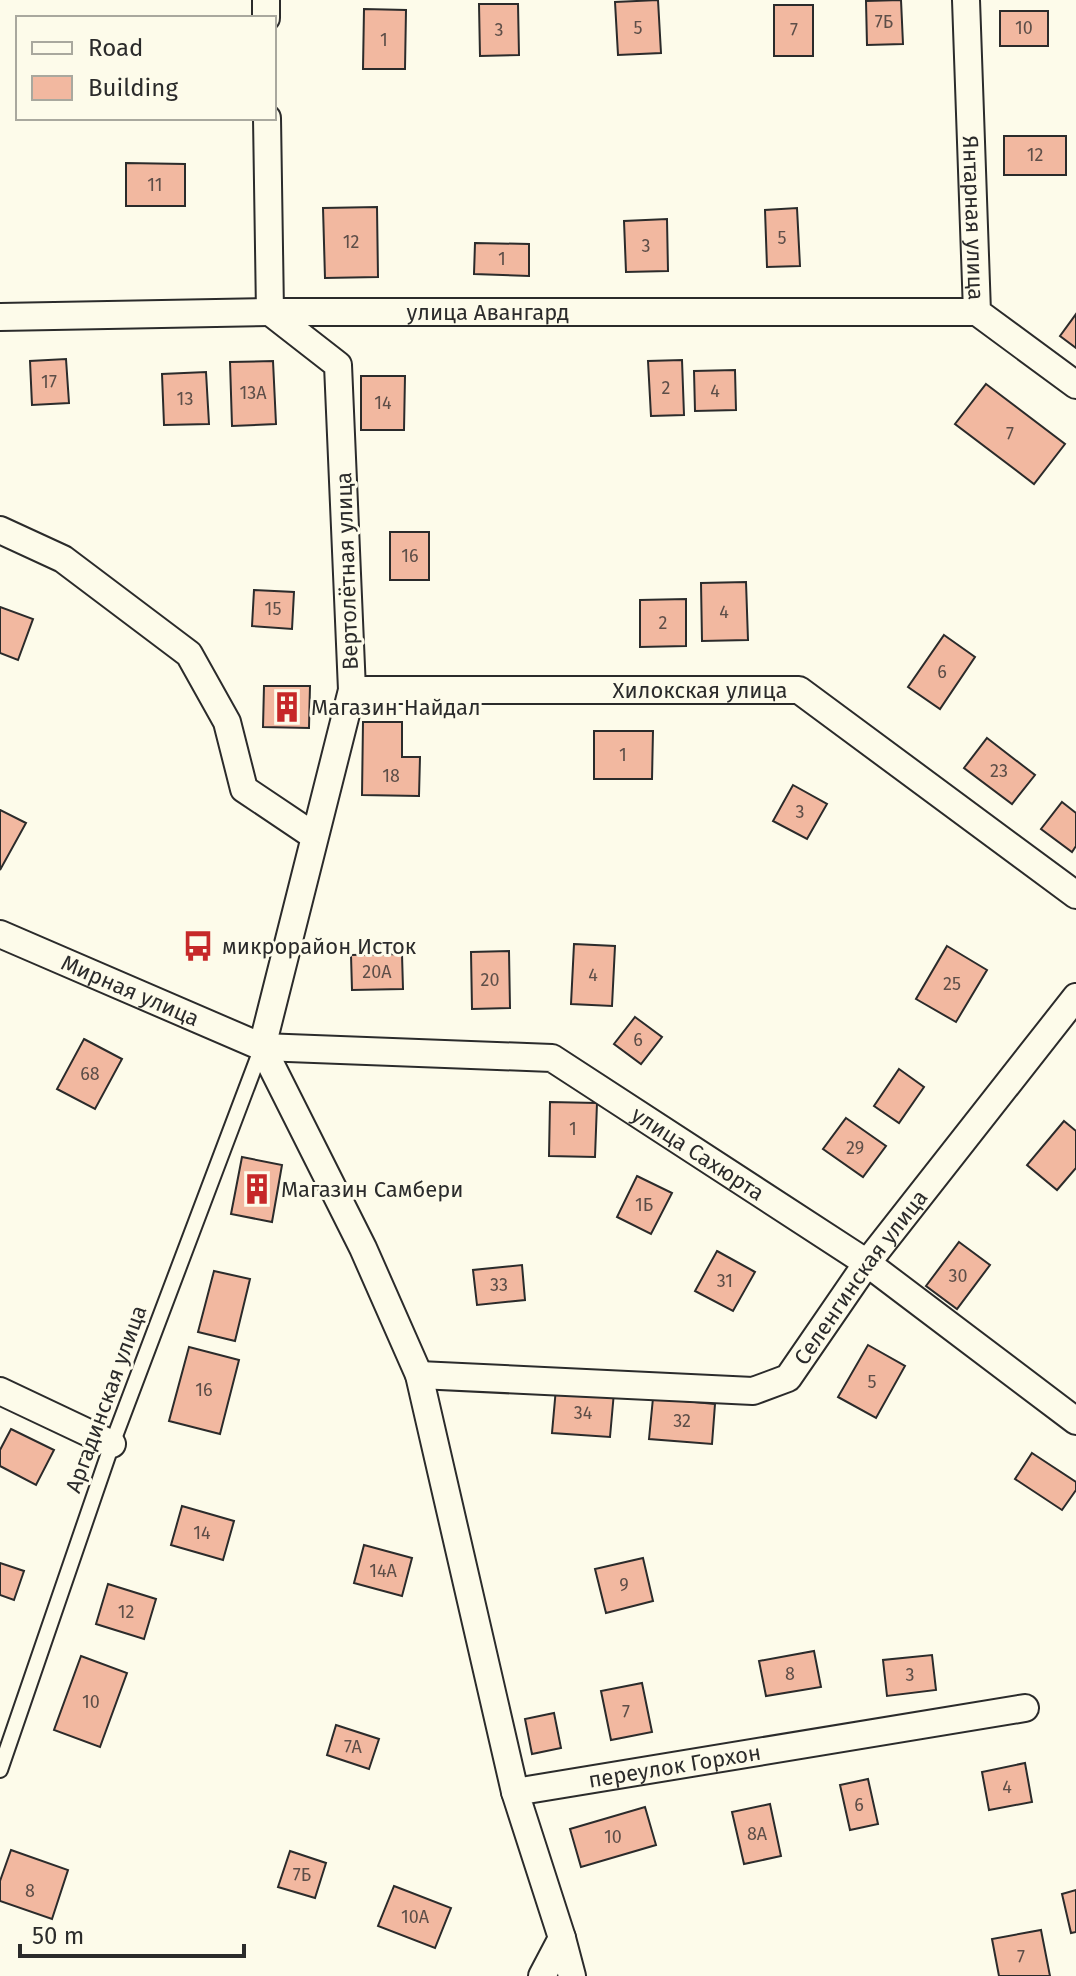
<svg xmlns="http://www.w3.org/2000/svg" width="1076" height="1976" viewBox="0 0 1076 1976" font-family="'Fira Sans',sans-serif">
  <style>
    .building { fill: #f2b8a0; stroke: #2b2b2b; stroke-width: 2 }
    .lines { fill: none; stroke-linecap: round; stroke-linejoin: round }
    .service-casing { stroke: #2b2b2b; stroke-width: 18 }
    .minor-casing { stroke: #2b2b2b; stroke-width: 30 }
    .service { stroke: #fdfbea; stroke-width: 14 }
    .minor { stroke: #fdfbea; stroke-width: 26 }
    .labels { text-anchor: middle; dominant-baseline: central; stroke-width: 6; stroke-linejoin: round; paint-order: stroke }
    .number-label { font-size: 18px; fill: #5d4e48 }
    .street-label { font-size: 22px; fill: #2b2b2b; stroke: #fdfbea }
    .poi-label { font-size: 22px; fill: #2b2b2b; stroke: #fdfbea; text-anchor: start }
  </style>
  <rect width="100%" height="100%" fill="#fdfbea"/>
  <g class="building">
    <path d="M658,0L661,53L618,55L615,2Z"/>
    <path d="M901,0L903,44L867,45L866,1Z"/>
    <path d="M479,4H518L519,55L480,56Z"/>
    <rect x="774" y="5" width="39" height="51"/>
    <path d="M364,9L406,10L405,69H363Z"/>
    <rect x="1000" y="11" width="48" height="35"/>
    <rect x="1004" y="136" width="62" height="39"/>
    <path d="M126,163L185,164V206H126Z"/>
    <path d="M377,207L378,277L325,278L323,208Z"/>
    <path d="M797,208L800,266L767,267L765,210Z"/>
    <path d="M667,219L668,271L626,272L624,221Z"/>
    <path d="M475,243L529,244V276L474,274Z"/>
    <path d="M1076,314V348L1060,336Z"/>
    <path d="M66,359L69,403L32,405L30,361Z"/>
    <path d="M682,360L684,415L651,416L648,361Z"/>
    <path d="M273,361L276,424L232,426L230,362Z"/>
    <path d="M735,370L736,410L695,411L694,371Z"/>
    <path d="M206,372L209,424L164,425L162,374Z"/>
    <path d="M361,376H405L404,430H361Z"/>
    <path d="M986,384L1065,444L1034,484L955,424Z"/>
    <rect x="390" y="532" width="39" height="48"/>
    <path d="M746,582L748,640L702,641L701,583Z"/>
    <path d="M254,590L294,592L292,629L252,626Z"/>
    <path d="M686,599V646L640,647V600Z"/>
    <path d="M0,607L33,619L18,660L0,653Z"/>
    <path d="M944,635L975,657L940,709L908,687Z"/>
    <path d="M264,686H310L309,728L263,727Z"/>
    <path d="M363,722H402V757H420L419,796L362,795Z"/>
    <path d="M594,731H653L652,779H594Z"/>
    <path d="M987,738L1035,775L1012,804L964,768Z"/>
    <path d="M793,785L827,804L807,839L773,821Z"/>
    <path d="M1062,802L1076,813V846L1072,852L1041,829Z"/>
    <path d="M0,810L26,823L0,870Z"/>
    <path d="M574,944L615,946L612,1006L571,1004Z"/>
    <path d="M947,946L987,970L956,1022L916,999Z"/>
    <path d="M509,951L510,1008L472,1009L471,952Z"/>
    <path d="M402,954L403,989L352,990L351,955Z"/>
    <path d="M635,1017L662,1037L641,1064L614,1044Z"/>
    <path d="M84,1039L122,1059L95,1109L57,1089Z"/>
    <path d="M899,1069L924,1087L899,1123L874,1106Z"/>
    <path d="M550,1102L597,1103L595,1157L549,1156Z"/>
    <path d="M846,1118L886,1146L863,1177L823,1149Z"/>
    <path d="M1064,1121L1076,1131V1168L1057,1190L1027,1165Z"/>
    <path d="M242,1157L282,1165L272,1222L231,1214Z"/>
    <path d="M637,1176L672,1193L651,1234L617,1217Z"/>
    <path d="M959,1242L990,1265L957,1309L926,1286Z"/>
    <path d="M717,1251L755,1272L733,1311L695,1291Z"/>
    <path d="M522,1265L525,1300L477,1305L473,1270Z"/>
    <path d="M214,1271L250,1279L235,1341L198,1332Z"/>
    <path d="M868,1345L905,1366L876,1418L838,1397Z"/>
    <path d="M189,1347L239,1360L220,1434L169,1421Z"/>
    <path d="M556,1388L614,1392L610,1437L552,1433Z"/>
    <path d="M653,1398L715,1404L712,1444L649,1439Z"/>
    <path d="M11,1429L54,1450L36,1485L0,1466V1450Z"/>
    <path d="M1032,1453L1076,1482V1490L1062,1510L1015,1479Z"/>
    <path d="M182,1506L234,1521L223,1560L171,1545Z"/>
    <path d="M364,1545L412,1558L402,1596L354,1583Z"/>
    <path d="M643,1558L653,1601L606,1613L595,1569Z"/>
    <path d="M0,1563L24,1571L14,1600L0,1595Z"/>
    <path d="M108,1584L156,1599L144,1639L96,1624Z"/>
    <path d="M814,1651L821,1687L766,1696L759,1661Z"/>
    <path d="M932,1655L936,1690L887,1696L883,1660Z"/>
    <path d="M81,1656L127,1673L100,1747L54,1730Z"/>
    <path d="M642,1683L652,1732L611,1740L601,1691Z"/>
    <path d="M554,1713L561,1748L532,1754L525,1719Z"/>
    <path d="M336,1725L379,1739L369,1769L327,1755Z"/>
    <path d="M1025,1763L1032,1802L989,1810L982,1772Z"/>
    <path d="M868,1779L878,1824L850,1830L840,1785Z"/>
    <path d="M770,1804L781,1856L744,1864L732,1812Z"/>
    <path d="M645,1807L656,1845L581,1867L570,1829Z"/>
    <path d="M11,1850L68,1870L52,1919L0,1901V1881Z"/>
    <path d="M290,1851L326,1863L315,1898L278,1887Z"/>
    <path d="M394,1886L451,1908L435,1948L378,1926Z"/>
    <path d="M1076,1890V1932L1071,1933L1062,1894Z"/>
    <path d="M1041,1930L1050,1976H999L992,1939Z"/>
  </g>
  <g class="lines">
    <defs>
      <path id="service" d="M0,1770L112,1444L262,1047"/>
      <g id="minor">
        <path d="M266,0V18"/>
        <path id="s1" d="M966,0L977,312L1076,385"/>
        <path id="s2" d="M0,317L270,312H977"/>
        <path d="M0,530L63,559L189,654L227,722L244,789L314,836"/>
        <path id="s3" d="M352,690H799L1076,895"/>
        <path id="s4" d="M0,934L262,1047L552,1058L867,1263L1076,1421"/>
        <path d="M262,1047L352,690L338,365L270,312L267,118"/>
        <path d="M262,1047L363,1248L419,1375L515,1792"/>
        <path id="s5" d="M419,1375L753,1391L788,1378L867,1263L1076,997"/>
        <path d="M0,1391L112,1444"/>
        <path d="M562,1938L572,1976"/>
        <path id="s6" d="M542,1976L562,1938L515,1792L1025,1708"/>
      </g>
    </defs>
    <use href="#service" class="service-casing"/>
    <use href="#minor" class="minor-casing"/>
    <use href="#service" class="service"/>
    <use href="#minor" class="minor"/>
  </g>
  <defs>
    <symbol id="building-bare" viewBox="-9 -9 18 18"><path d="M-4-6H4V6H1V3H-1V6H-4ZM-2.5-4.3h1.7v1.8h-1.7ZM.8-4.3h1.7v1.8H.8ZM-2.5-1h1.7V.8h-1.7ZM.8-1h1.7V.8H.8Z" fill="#c62828" stroke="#fdfbea" stroke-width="2.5" paint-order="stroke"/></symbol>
    <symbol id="bus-bare" viewBox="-9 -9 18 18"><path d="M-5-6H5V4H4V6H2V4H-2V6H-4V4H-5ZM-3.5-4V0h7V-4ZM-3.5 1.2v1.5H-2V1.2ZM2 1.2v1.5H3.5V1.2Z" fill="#c62828" stroke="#fdfbea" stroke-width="2.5" paint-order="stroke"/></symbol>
  </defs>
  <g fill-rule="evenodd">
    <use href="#building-bare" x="265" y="685" width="44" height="44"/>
    <use href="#bus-bare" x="176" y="924" width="44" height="44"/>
    <use href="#building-bare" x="235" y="1167" width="44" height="44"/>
  </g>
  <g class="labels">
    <g class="number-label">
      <text x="884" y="22">7Б</text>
      <text x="638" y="28">5</text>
      <text x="1024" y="28">10</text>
      <text x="499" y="30">3</text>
      <text x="794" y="30">7</text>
      <text x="384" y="40">1</text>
      <text x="1035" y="155">12</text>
      <text x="155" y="185">11</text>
      <text x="782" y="238">5</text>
      <text x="351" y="242">12</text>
      <text x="646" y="246">3</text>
      <text x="502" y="259">1</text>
      <text x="49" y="382">17</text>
      <text x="666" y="388">2</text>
      <text x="715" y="391">4</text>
      <text x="253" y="393">13А</text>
      <text x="185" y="399">13</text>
      <text x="383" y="403">14</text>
      <text x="1010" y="434">7</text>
      <text x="410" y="556">16</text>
      <text x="273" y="609">15</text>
      <text x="724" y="612">4</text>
      <text x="663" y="623">2</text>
      <text x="942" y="672">6</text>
      <text x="623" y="755">1</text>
      <text x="999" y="771">23</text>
      <text x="391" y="776">18</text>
      <text x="800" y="812">3</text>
      <text x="377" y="972">20А</text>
      <text x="593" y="975">4</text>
      <text x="490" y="980">20</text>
      <text x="952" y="984">25</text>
      <text x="638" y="1040">6</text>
      <text x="90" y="1074">68</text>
      <text x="573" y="1129">1</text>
      <text x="855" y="1148">29</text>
      <text x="644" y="1205">1Б</text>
      <text x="958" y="1276">30</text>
      <text x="725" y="1281">31</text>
      <text x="499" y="1285">33</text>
      <text x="872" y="1382">5</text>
      <text x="204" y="1390">16</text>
      <text x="583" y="1413">34</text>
      <text x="682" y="1421">32</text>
      <text x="202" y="1533">14</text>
      <text x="383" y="1571">14А</text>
      <text x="624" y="1585">9</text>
      <text x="126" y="1612">12</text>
      <text x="790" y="1674">8</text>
      <text x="910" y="1675">3</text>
      <text x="91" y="1702">10</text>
      <text x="626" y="1712">7</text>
      <text x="353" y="1747">7А</text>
      <text x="1007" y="1787">4</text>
      <text x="859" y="1805">6</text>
      <text x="757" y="1834">8А</text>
      <text x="613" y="1837">10</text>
      <text x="302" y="1875">7Б</text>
      <text x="30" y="1891">8</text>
      <text x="415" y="1917">10А</text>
      <text x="1021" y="1957">7</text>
    </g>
    <g class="street-label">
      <text stroke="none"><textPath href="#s1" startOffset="218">Янтарная улица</textPath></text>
      <text stroke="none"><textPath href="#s2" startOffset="488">улица Авангард</textPath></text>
      <text transform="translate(347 571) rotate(-92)">Вертолётная улица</text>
      <text stroke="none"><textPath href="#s3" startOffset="348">Хилокская улица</textPath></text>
      <text stroke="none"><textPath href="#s4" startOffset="142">Мирная улица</textPath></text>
      <text stroke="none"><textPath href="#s4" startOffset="750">улица Сахюрта</textPath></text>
      <text stroke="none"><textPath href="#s5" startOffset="496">Селенгинская улица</textPath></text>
      <text transform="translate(106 1399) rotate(-70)">Аргадинская улица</text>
      <text stroke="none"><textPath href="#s6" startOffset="358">переулок Горхон</textPath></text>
    </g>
    <g class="poi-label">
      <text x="311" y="707">Магазин Найдал</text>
      <text x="222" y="946">микрорайон Исток</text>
      <text x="281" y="1189">Магазин Самбери</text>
    </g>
  </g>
  <rect x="16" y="16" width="260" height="104" fill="#fdfbea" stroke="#a9a89e" stroke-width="2"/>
  <rect x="32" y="42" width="40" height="12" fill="#fdfbea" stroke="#a9a89e" stroke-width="2"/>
  <text x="88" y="56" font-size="24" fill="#2b2b2b">Road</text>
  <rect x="32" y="76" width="40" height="24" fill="#f2b8a0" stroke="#a9a89e" stroke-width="2"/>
  <text x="88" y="96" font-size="24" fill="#2b2b2b">Building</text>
  <path d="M20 1944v12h224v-12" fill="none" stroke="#2b2b2b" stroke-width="4"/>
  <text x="32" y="1944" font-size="24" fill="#2b2b2b" stroke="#fdfbea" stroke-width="6" paint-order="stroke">50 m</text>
</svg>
